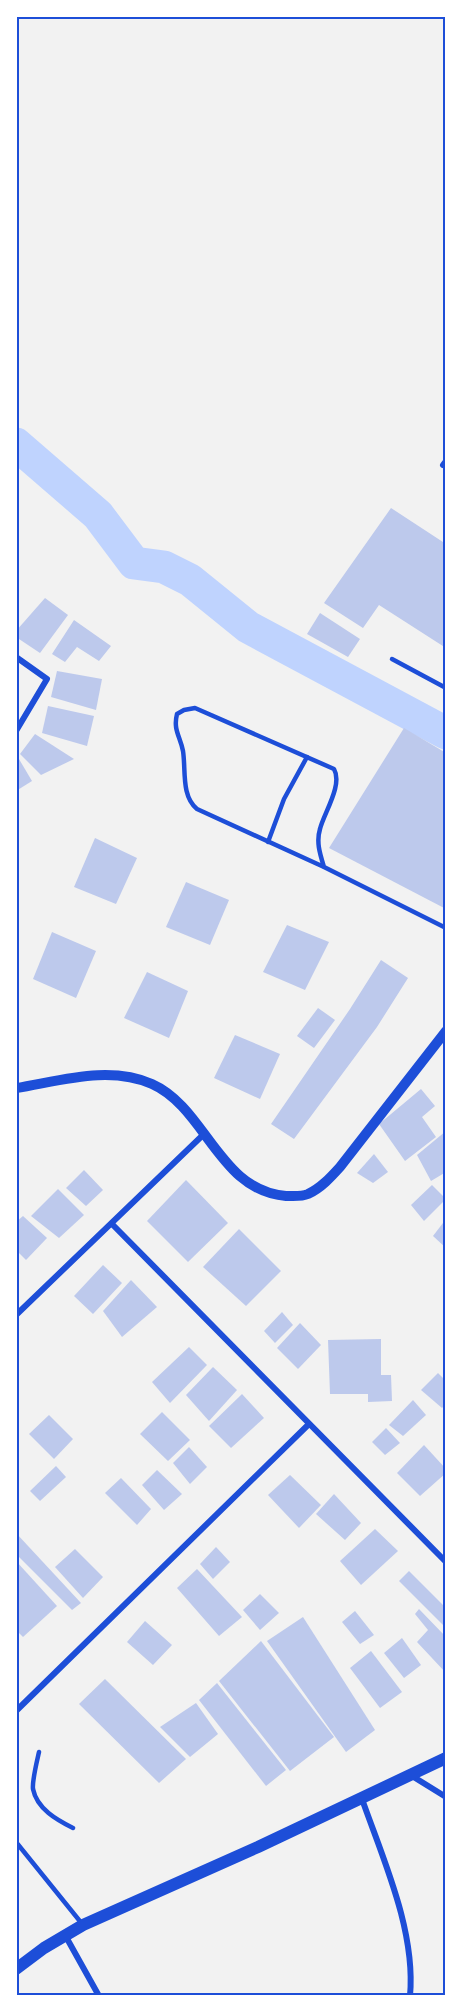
<svg xmlns="http://www.w3.org/2000/svg" width="462" height="2012" viewBox="0 0 462 2012" font-family="Figtree,sans-serif">
  <style>
    .lines { fill: none; stroke-linecap: round; stroke-linejoin: round }
    .river { stroke: #bfd3fe; stroke-width: 33 }
    .building { fill: #bdc9ec }
    .service { stroke: #1d4ed8; stroke-width: 4.5 }
    .minor { stroke: #1d4ed8; stroke-width: 6 }
    .tertiary { stroke: #1d4ed8; stroke-width: 10 }
    .secondary { stroke: #1d4ed8; stroke-width: 12 }
    .neatline { fill: none; stroke: #1d4ed8; stroke-width: 2 }
  </style>
  <rect width="100%" height="100%" fill="#f2f2f2"/>
  <g class="lines">
    <path class="river" d="M16,444L98,515L134,563L164,567L190,580L248,627L446,733"/>
  </g>
  <g class="building">
    <path d="M391,508L446,544V648L379,605L363,628L324,603Z"/>
    <path d="M45,598L68,615L40,653L16,637V631Z"/>
    <path d="M320,613L360,639L348,657L307,634Z"/>
    <path d="M74,620L111,646L99,661L77,647L65,662L52,654Z"/>
    <path d="M57,671L102,679L96,710L51,697Z"/>
    <path d="M48,706L94,716L87,746L42,733Z"/>
    <path d="M404,728L446,753V909L329,848Z"/>
    <path d="M35,734L74,759L41,775L20,754Z"/>
    <path d="M16,754L32,781L16,791Z"/>
    <path d="M95,838L137,858L116,904L74,887Z"/>
    <path d="M186,882L229,900L210,945L166,927Z"/>
    <path d="M287,925L329,942L305,990L263,972Z"/>
    <path d="M52,932L96,951L76,998L33,979Z"/>
    <path d="M381,960L408,978L377,1027L294,1139L271,1124L350,1009Z"/>
    <path d="M147,972L188,991L169,1038L124,1018Z"/>
    <path d="M318,1008L335,1020L314,1048L297,1036Z"/>
    <path d="M235,1035L280,1054L260,1099L214,1078Z"/>
    <path d="M421,1089L435,1106L422,1117L436,1137L405,1161L379,1124Z"/>
    <path d="M446,1131V1172L431,1181L417,1155Z"/>
    <path d="M374,1154L388,1172L373,1183L357,1173Z"/>
    <path d="M84,1170L103,1190L86,1206L66,1188Z"/>
    <path d="M186,1180L228,1223L188,1262L147,1221Z"/>
    <path d="M432,1185L446,1199L424,1221L411,1205Z"/>
    <path d="M58,1189L84,1215L59,1238L31,1216Z"/>
    <path d="M23,1216L47,1238L26,1260L16,1250V1222Z"/>
    <path d="M446,1219V1248L433,1236Z"/>
    <path d="M239,1229L281,1271L246,1306L203,1267Z"/>
    <path d="M103,1265L122,1283L93,1314L74,1296Z"/>
    <path d="M131,1280L157,1307L122,1337L103,1311Z"/>
    <path d="M282,1312L293,1325L275,1343L264,1331Z"/>
    <path d="M300,1323L321,1345L298,1369L277,1348Z"/>
    <path d="M381,1339V1375H391L392,1401L368,1402V1394H330L328,1340Z"/>
    <path d="M189,1347L207,1365L170,1403L152,1382Z"/>
    <path d="M213,1367L237,1390L209,1421L186,1395Z"/>
    <path d="M438,1373L446,1381V1404L442,1408L421,1390Z"/>
    <path d="M242,1394L264,1418L231,1448L209,1426Z"/>
    <path d="M413,1400L426,1415L403,1436L389,1425Z"/>
    <path d="M162,1412L190,1440L168,1461L140,1434Z"/>
    <path d="M49,1415L73,1439L54,1459L29,1434Z"/>
    <path d="M386,1428L400,1443L385,1455L372,1442Z"/>
    <path d="M424,1445L446,1469V1473L420,1496L397,1473Z"/>
    <path d="M189,1447L207,1467L190,1484L173,1463Z"/>
    <path d="M56,1466L66,1477L40,1501L30,1491Z"/>
    <path d="M157,1470L182,1494L164,1510L142,1485Z"/>
    <path d="M290,1475L321,1505L299,1528L268,1495Z"/>
    <path d="M121,1478L151,1509L137,1525L105,1493Z"/>
    <path d="M334,1494L361,1523L345,1540L316,1514Z"/>
    <path d="M375,1529L398,1551L361,1585L340,1561Z"/>
    <path d="M16,1533L81,1603L72,1610L16,1554Z"/>
    <path d="M216,1547L230,1562L213,1579L200,1564Z"/>
    <path d="M75,1549L103,1577L83,1598L55,1567Z"/>
    <path d="M16,1561L57,1606L23,1637L16,1630Z"/>
    <path d="M197,1569L242,1617L219,1636L177,1588Z"/>
    <path d="M409,1571L446,1608V1628L399,1581Z"/>
    <path d="M260,1594L279,1613L260,1630L243,1610Z"/>
    <path d="M419,1609L446,1637V1673L417,1642L428,1630L415,1614Z"/>
    <path d="M355,1611L374,1635L360,1644L342,1622Z"/>
    <path d="M303,1617L375,1730L346,1752L267,1641Z"/>
    <path d="M145,1621L172,1645L153,1665L127,1642Z"/>
    <path d="M402,1638L421,1665L404,1678L384,1653Z"/>
    <path d="M261,1641L334,1737L290,1771L219,1681Z"/>
    <path d="M371,1651L402,1692L380,1708L350,1668Z"/>
    <path d="M105,1679L186,1759L159,1783L79,1704Z"/>
    <path d="M217,1683L286,1770L266,1786L199,1700Z"/>
    <path d="M196,1703L218,1734L190,1757L160,1727Z"/>
  </g>
  <g class="lines">
    <g class="service">
      <path d="M392,659L446,688"/>
      <path d="M268,842L284,799L307,757"/>
      <path d="M324,867C320,854 316,842 320,829C324,813 343,785 334,769L195,708L184,710L177,714C173,730 180,736 183,751C186,770 181,796 197,809L324,867L446,928"/>
      <path d="M39,1752C37,1761 32,1781 33,1789C37,1809 57,1820 73,1828"/>
      <path d="M16,1842L83,1925"/>
    </g>
    <g class="minor">
      <path d="M443,465L446,461"/>
      <path d="M16,657L47,679L16,731"/>
      <path d="M112,1224L446,1562"/>
      <path d="M16,1315L204,1134"/>
      <path d="M16,1711L309,1424"/>
      <path d="M412,1776L446,1797"/>
      <path d="M362,1799C383,1859 416,1931 410,1996"/>
      <path d="M65,1935L99,1996"/>
    </g>
    <path class="tertiary" d="M16,1088C60,1081 109,1065 152,1084C206,1108 219,1191 286,1196C293,1196 301,1197 308,1194C321,1188 331,1177 340,1167L446,1031"/>
    <path class="secondary" d="M16,1969L44,1948L83,1925L258,1847L446,1758"/>
  </g>
  <rect width="462" height="2012" fill="none" stroke="#ffffff" stroke-width="36"/>
  <rect x="18" y="18" width="426" height="1976" class="neatline"/>
</svg>
